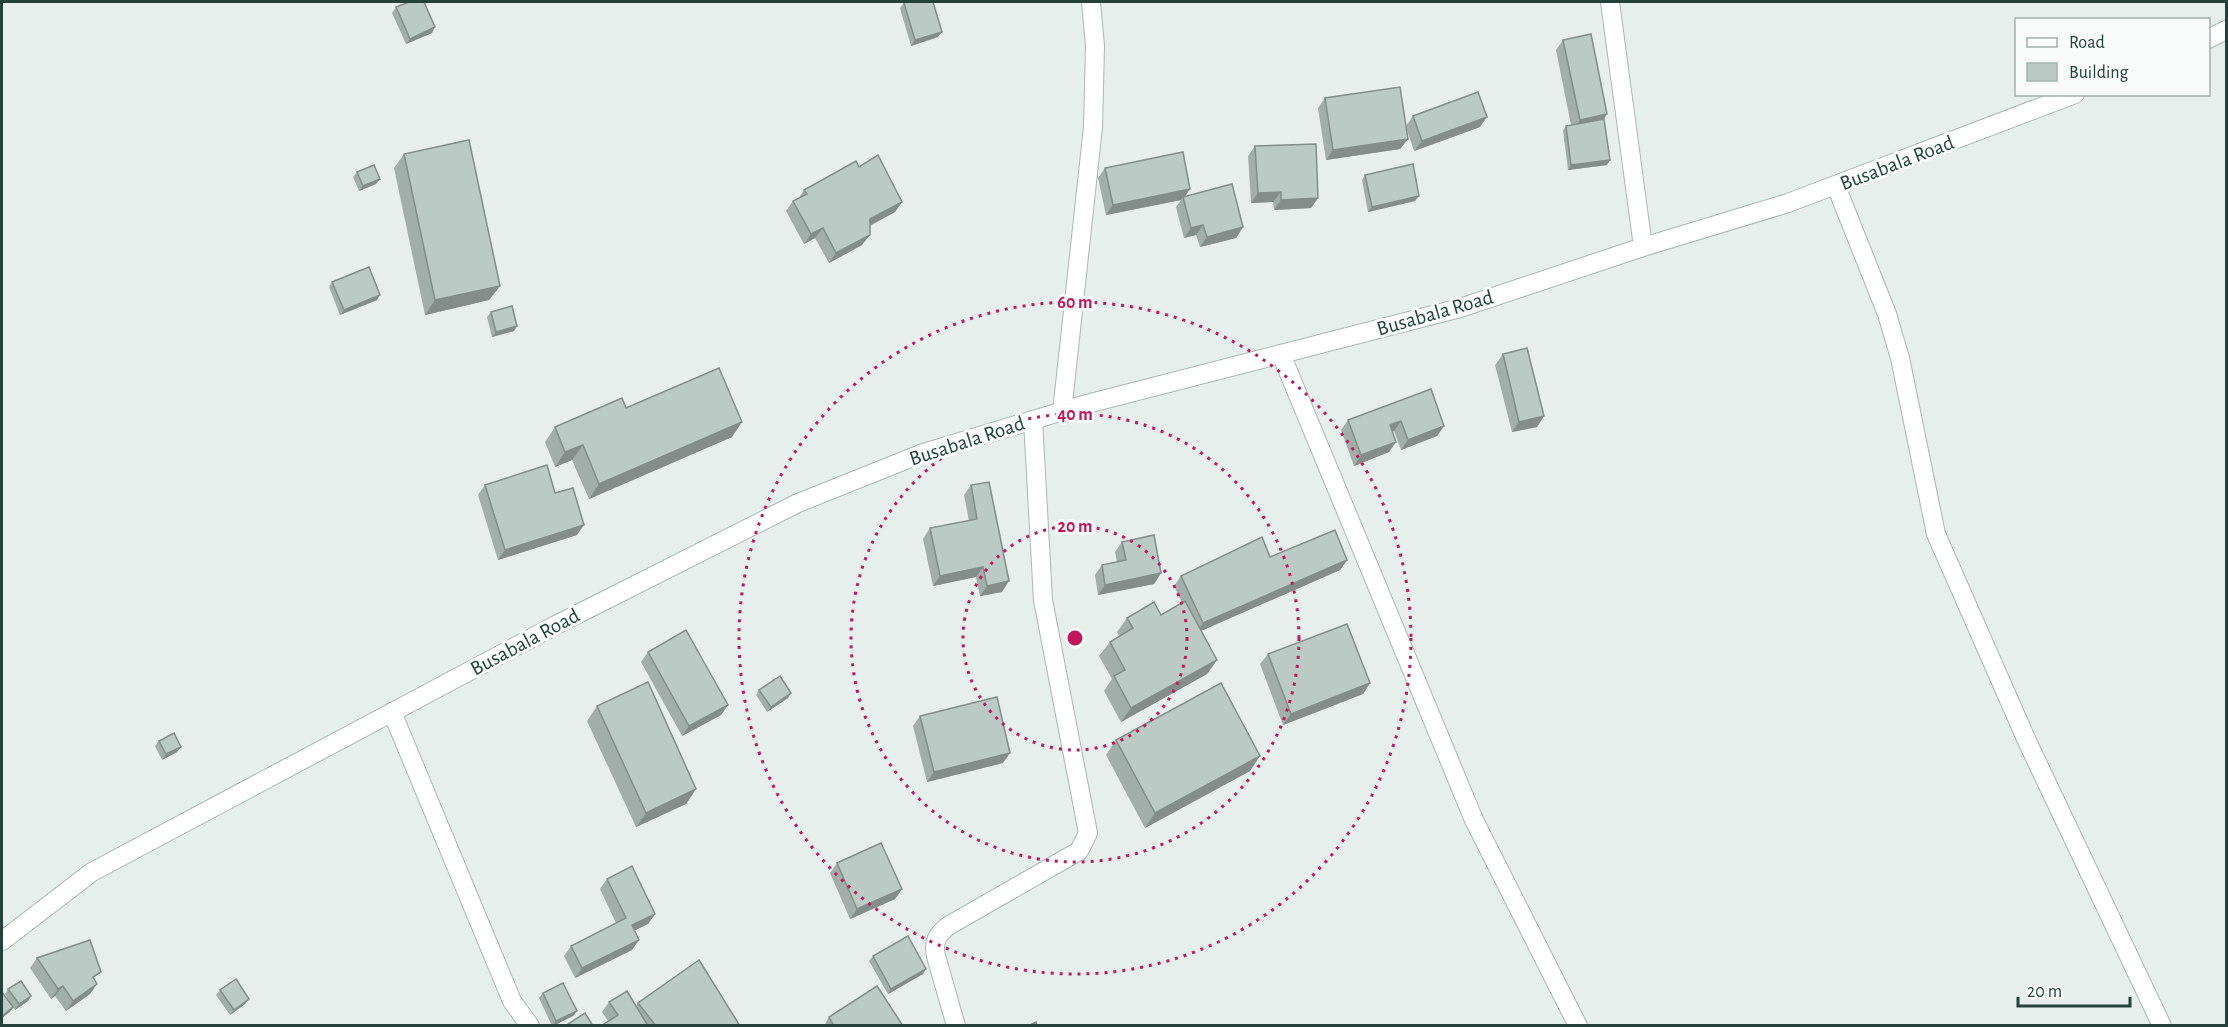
<svg xmlns="http://www.w3.org/2000/svg" width="2228" height="1027" viewBox="0 0 2228 1027" font-family="'Alegreya Sans',sans-serif">
  <style>
    .lines { fill: none; stroke-linecap: round; stroke-linejoin: round }
    .minor-casing { stroke: #a8b8b2; stroke-width: 20 }
    .tertiary-casing { stroke: #a8b8b2; stroke-width: 20 }
    .minor { stroke: #fff; stroke-width: 18 }
    .tertiary { stroke: #fff; stroke-width: 18 }
    .wall { fill: #a1aea9 }
    .shaded-wall { fill: #838d89 }
    .building { fill: #bbcac4; stroke: #838d89; stroke-width: 1.5 }
    .ring { fill: none; stroke: #c2185b; stroke-width: 3; stroke-dasharray: 3 6 }
    .labels { text-anchor: middle; dominant-baseline: central; stroke-width: 6; stroke-linejoin: round; paint-order: stroke }
    .street-label { font-size: 21px; fill: #24423a; stroke: #f7fbf9 }
    .centre { fill: #c2185b; stroke: #f7fbf9; stroke-width: 3 }
    .ring-label { font-size: 18px; text-anchor: middle; font-weight: bold; fill: #c2185b; stroke: #f7fbf9; stroke-width: 6; stroke-linejoin: round; paint-order: stroke }
  </style>
  <rect width="100%" height="100%" fill="#e6efeb"/>
  <g class="lines">
    <defs>
      <g id="minor">
        <path d="M1610,2L1643,247"/>
        <path d="M1836,186L1887,314L1900,358L1936,534L2027,741L2162,1026"/>
        <path d="M1281,354L1474,820L1578,1026"/>
        <path d="M1062,412L1093,127L1095,46L1091,2"/>
        <path d="M392,712L512,1001L530,1026"/>
        <path d="M956,1026L936,956C933,941 937,935 948,926L1079,851L1088,833L1043,600L1033,420"/>
      </g>
      <g id="tertiary">
        <path d="M2208,39L2226,30"/>
        <path d="M2,941L92,872L556,625L798,503L923,453L1083,405L1460,308L1643,247L1788,203L2075,94"/>
      </g>
    </defs>
    <use href="#minor" class="minor-casing"/>
    <use href="#tertiary" class="tertiary-casing"/>
    <use href="#minor" class="minor"/>
    <use href="#tertiary" class="tertiary"/>
  </g>
  <g class="wall">
    <path d="M904,3L938,37L911,46L900,8Z"/>
    <path d="M396,7L432,33L406,44L392,13Z"/>
    <path d="M1563,40L1604,119L1607,165L1568,170L1563,131L1566,126L1571,125L1556,50Z"/>
    <path d="M1325,98L1406,126L1413,116L1480,127L1414,151L1406,127L1408,139L1400,149L1326,160L1318,108Z"/>
    <path d="M1255,146L1318,198L1311,208L1274,210L1273,202L1251,203L1248,156Z"/>
    <path d="M404,154L500,286L489,300L425,315L394,168Z"/>
    <path d="M859,167L902,202L895,212L870,226L862,245L829,263L815,238L804,244L786,211L793,201L798,199L804,190Z"/>
    <path d="M1105,168L1185,196L1243,227L1236,238L1200,247L1196,235L1184,238L1176,207L1181,200L1106,215L1098,178Z"/>
    <path d="M357,172L376,184L359,191L353,177Z"/>
    <path d="M1365,175L1415,201L1368,212L1362,180Z"/>
    <path d="M332,282L377,300L340,315L329,287Z"/>
    <path d="M491,312L514,331L492,337L487,317Z"/>
    <path d="M1503,354L1544,416L1537,427L1512,432L1495,365Z"/>
    <path d="M1431,389L1444,426L1437,436L1401,450L1394,431L1392,432L1389,452L1354,466L1341,430L1348,420Z"/>
    <path d="M555,427L732,437L589,499L572,460L555,467L545,442Z"/>
    <path d="M485,485L555,493L577,535L498,560L478,495Z"/>
    <path d="M971,485L1002,592L980,596L976,577L933,586L923,539L930,528L969,521L964,495Z"/>
    <path d="M1122,542L1161,573L1154,584L1098,595L1095,575L1102,565L1117,562L1115,552Z"/>
    <path d="M1270,557L1347,560L1340,570L1201,631L1217,660L1207,674L1121,722L1104,691L1112,679L1099,656L1110,642L1119,636L1117,632L1127,618L1161,615L1182,603L1174,586L1181,576Z"/>
    <path d="M648,652L728,705L721,715L682,736L641,662Z"/>
    <path d="M1268,654L1370,683L1363,694L1283,725L1260,664Z"/>
    <path d="M759,690L788,698L767,712L756,695Z"/>
    <path d="M597,706L696,789L686,804L636,827L587,721Z"/>
    <path d="M920,716L1003,763L927,782L913,726Z"/>
    <path d="M1116,740L1250,771L1145,828L1106,755Z"/>
    <path d="M159,741L177,752L162,760L155,746Z"/>
    <path d="M837,863L902,889L895,899L850,919L830,873Z"/>
    <path d="M607,879L655,914L648,924L635,930L632,950L575,978L564,956L571,946L616,923L600,889Z"/>
    <path d="M873,956L923,974L888,994L869,961Z"/>
    <path d="M37,958L95,980L90,994L66,1011L55,996L51,999L30,968Z"/>
    <path d="M8,989L31,996L28,1001L15,1010L13,1007L10,1012L12,1006L5,994Z"/>
    <path d="M220,990L249,999L245,1004L230,1015L216,995Z"/>
    <path d="M543,993L577,1011L573,1016L552,1026L539,998Z"/>
    <path d="M609,1002L636,1006L638,1003L740,1026H601L608,1021L602,1012Z"/>
    <path d="M829,1017L903,1026H824Z"/>
  </g>
  <g class="shaded-wall">
    <path d="M435,27L432,33L406,44L410,39Z"/>
    <path d="M942,32L938,37L911,46L915,40Z"/>
    <path d="M1607,114L1600,125L1573,131L1580,120Z"/>
    <path d="M1487,117L1480,127L1414,151L1422,141Z"/>
    <path d="M1408,139L1400,149L1326,160L1333,150Z"/>
    <path d="M1610,160L1607,165L1568,170L1571,165Z"/>
    <path d="M380,179L376,184L359,191L363,186Z"/>
    <path d="M1190,189L1184,198L1183,197L1181,200L1106,215L1113,205Z"/>
    <path d="M1281,192L1273,202L1251,203L1258,193Z"/>
    <path d="M1419,196L1415,201L1368,212L1372,207Z"/>
    <path d="M1318,198L1311,208L1274,210L1281,200Z"/>
    <path d="M902,202L895,212L863,229L870,219Z"/>
    <path d="M1203,225L1196,235L1184,238L1191,228Z"/>
    <path d="M1243,227L1236,238L1200,247L1207,237Z"/>
    <path d="M823,228L815,238L804,244L811,234Z"/>
    <path d="M870,235L862,245L829,263L836,253Z"/>
    <path d="M500,286L489,300L425,315L435,300Z"/>
    <path d="M380,295L377,300L340,315L344,310Z"/>
    <path d="M517,326L514,331L492,337L496,332Z"/>
    <path d="M1544,416L1537,427L1512,432L1519,422Z"/>
    <path d="M1401,421L1394,431L1383,436L1390,425Z"/>
    <path d="M742,422L732,437L589,499L599,484Z"/>
    <path d="M1444,426L1437,436L1401,450L1408,440Z"/>
    <path d="M1396,442L1389,452L1354,466L1361,455Z"/>
    <path d="M583,445L572,460L555,467L565,452Z"/>
    <path d="M584,525L577,535L498,560L505,550Z"/>
    <path d="M1347,560L1340,570L1196,633L1203,623Z"/>
    <path d="M983,567L976,577L933,586L940,576Z"/>
    <path d="M1161,573L1154,584L1098,595L1105,585Z"/>
    <path d="M1009,581L1002,592L980,596L987,586Z"/>
    <path d="M1217,660L1207,674L1121,722L1131,708Z"/>
    <path d="M1370,683L1363,694L1283,725L1291,714Z"/>
    <path d="M791,693L788,698L767,712L771,707Z"/>
    <path d="M728,705L721,715L682,736L689,726Z"/>
    <path d="M181,747L177,752L162,760L166,754Z"/>
    <path d="M1010,753L1003,763L927,782L934,772Z"/>
    <path d="M1260,756L1250,771L1145,828L1155,813Z"/>
    <path d="M696,789L686,804L636,827L646,813Z"/>
    <path d="M902,889L895,899L850,919L857,909Z"/>
    <path d="M655,914L648,924L625,935L632,925Z"/>
    <path d="M639,940L632,950L575,978L582,968Z"/>
    <path d="M926,969L923,974L888,994L891,989Z"/>
    <path d="M97,984L90,994L66,1011L73,1001Z"/>
    <path d="M63,986L55,996L51,999L58,989Z"/>
    <path d="M31,996L28,1001L15,1010L19,1004Z"/>
    <path d="M249,999L245,1004L230,1015L234,1010Z"/>
    <path d="M13,1007L10,1012L2,1018V1016Z"/>
    <path d="M577,1011L573,1016L553,1026L556,1021Z"/>
  </g>
  <g class="building">
    <path d="M409,2H424L435,27L410,39L396,7Z"/>
    <path d="M907,2H933L942,32L915,40L904,3Z"/>
    <path d="M1591,34L1607,114L1580,120L1563,40Z"/>
    <path d="M1400,87L1408,139L1333,150L1325,98Z"/>
    <path d="M1478,92L1487,117L1422,141L1413,116Z"/>
    <path d="M1604,119L1610,160L1571,165L1566,126Z"/>
    <path d="M469,140L500,286L435,300L404,154Z"/>
    <path d="M1316,144L1318,198L1281,200V192L1258,193L1255,146Z"/>
    <path d="M1183,152L1190,189L1113,205L1105,168Z"/>
    <path d="M878,155L902,202L870,219V235L836,253L823,228L811,234L793,201L807,194L804,190L856,161L859,167Z"/>
    <path d="M1413,164L1419,196L1372,207L1365,175Z"/>
    <path d="M374,165L380,179L363,186L357,172Z"/>
    <path d="M1232,184L1243,227L1207,237L1203,225L1191,228L1183,197Z"/>
    <path d="M369,267L380,295L344,310L332,282Z"/>
    <path d="M512,306L517,326L496,332L491,312Z"/>
    <path d="M1527,348L1544,416L1519,422L1503,354Z"/>
    <path d="M719,368L742,422L599,484L583,445L565,452L555,427L622,398L626,408Z"/>
    <path d="M1431,389L1444,426L1408,440L1401,421L1390,425L1396,442L1361,455L1348,420Z"/>
    <path d="M547,465L555,493L573,488L584,525L505,550L485,485Z"/>
    <path d="M989,482L1009,581L987,586L983,567L940,576L930,528L977,519L971,485Z"/>
    <path d="M1335,530L1347,560L1203,623L1181,576L1262,537L1270,557Z"/>
    <path d="M1154,535L1161,573L1105,585L1102,565L1126,560L1122,542Z"/>
    <path d="M1185,601L1217,660L1131,708L1114,676L1125,670L1110,642L1133,628L1127,618L1154,602L1161,615Z"/>
    <path d="M1347,624L1370,683L1291,714L1268,654Z"/>
    <path d="M686,630L728,705L689,726L648,652Z"/>
    <path d="M780,676L791,693L771,707L759,690Z"/>
    <path d="M648,682L696,789L646,813L597,706Z"/>
    <path d="M1221,683L1260,756L1155,813L1116,740Z"/>
    <path d="M997,697L1010,753L934,772L920,716Z"/>
    <path d="M174,733L181,747L166,754L159,741Z"/>
    <path d="M881,843L902,889L857,909L837,863Z"/>
    <path d="M632,866L655,914L632,925L639,940L582,968L571,946L626,918L607,879Z"/>
    <path d="M908,936L926,969L891,989L873,956Z"/>
    <path d="M90,940L101,972L93,977L97,984L73,1001L63,986L58,989L37,958Z"/>
    <path d="M699,960L740,1026H656L638,1003Z"/>
    <path d="M236,979L249,999L234,1010L220,990Z"/>
    <path d="M21,981L31,996L19,1004L8,989Z"/>
    <path d="M563,983L577,1011L556,1021L543,993Z"/>
    <path d="M877,986L903,1026H834L829,1017Z"/>
    <path d="M627,991L648,1026H601L618,1015L609,1002Z"/>
    <path d="M2,992L13,1007L2,1016Z"/>
    <path d="M585,1013L593,1026H565Z"/>
    <path d="M1036,1022L1037,1026H1028Z"/>
  </g>
  <g class="ring">
    <circle cx="1075" cy="638" r="112"/>
    <circle cx="1075" cy="638" r="224"/>
    <circle cx="1075" cy="638" r="336"/>
  </g>
  <g class="labels">
    <g class="street-label">
      <text transform="translate(1897 163) rotate(-21)">Busabala Road</text>
      <text transform="translate(1435 313) rotate(-16)">Busabala Road</text>
      <text transform="translate(967 441) rotate(-18)">Busabala Road</text>
      <text transform="translate(525 642) rotate(-28)">Busabala Road</text>
    </g>
  </g>
  <circle cx="1075" cy="638" r="9" class="centre"/>
  <g class="ring-label">
    <text x="1075" y="308">60 m</text>
    <text x="1075" y="420">40 m</text>
    <text x="1075" y="532">20 m</text>
  </g>
  <rect width="2228" height="1027" fill="none" stroke="#24423a" stroke-width="6"/>
  <rect x="2015" y="18" width="195" height="78" fill="#f7fbf9" stroke="#a3b1ad" stroke-width="1.5"/>
  <rect x="2027" y="38" width="30" height="9" fill="#ffffff" stroke="#a3b1ad" stroke-width="1.5"/>
  <text x="2069" y="48" font-size="18" fill="#24423a">Road</text>
  <rect x="2027" y="63" width="30" height="18" fill="#bbcac4" stroke="#a3b1ad" stroke-width="1.5"/>
  <text x="2069" y="78" font-size="18" fill="#24423a">Building</text>
  <path d="M2018 997v9h112v-9" fill="none" stroke="#24423a" stroke-width="3"/>
  <text x="2027" y="997" font-size="18" fill="#24423a" stroke="#f7fbf9" stroke-width="4.5" paint-order="stroke">20 m</text>
</svg>
